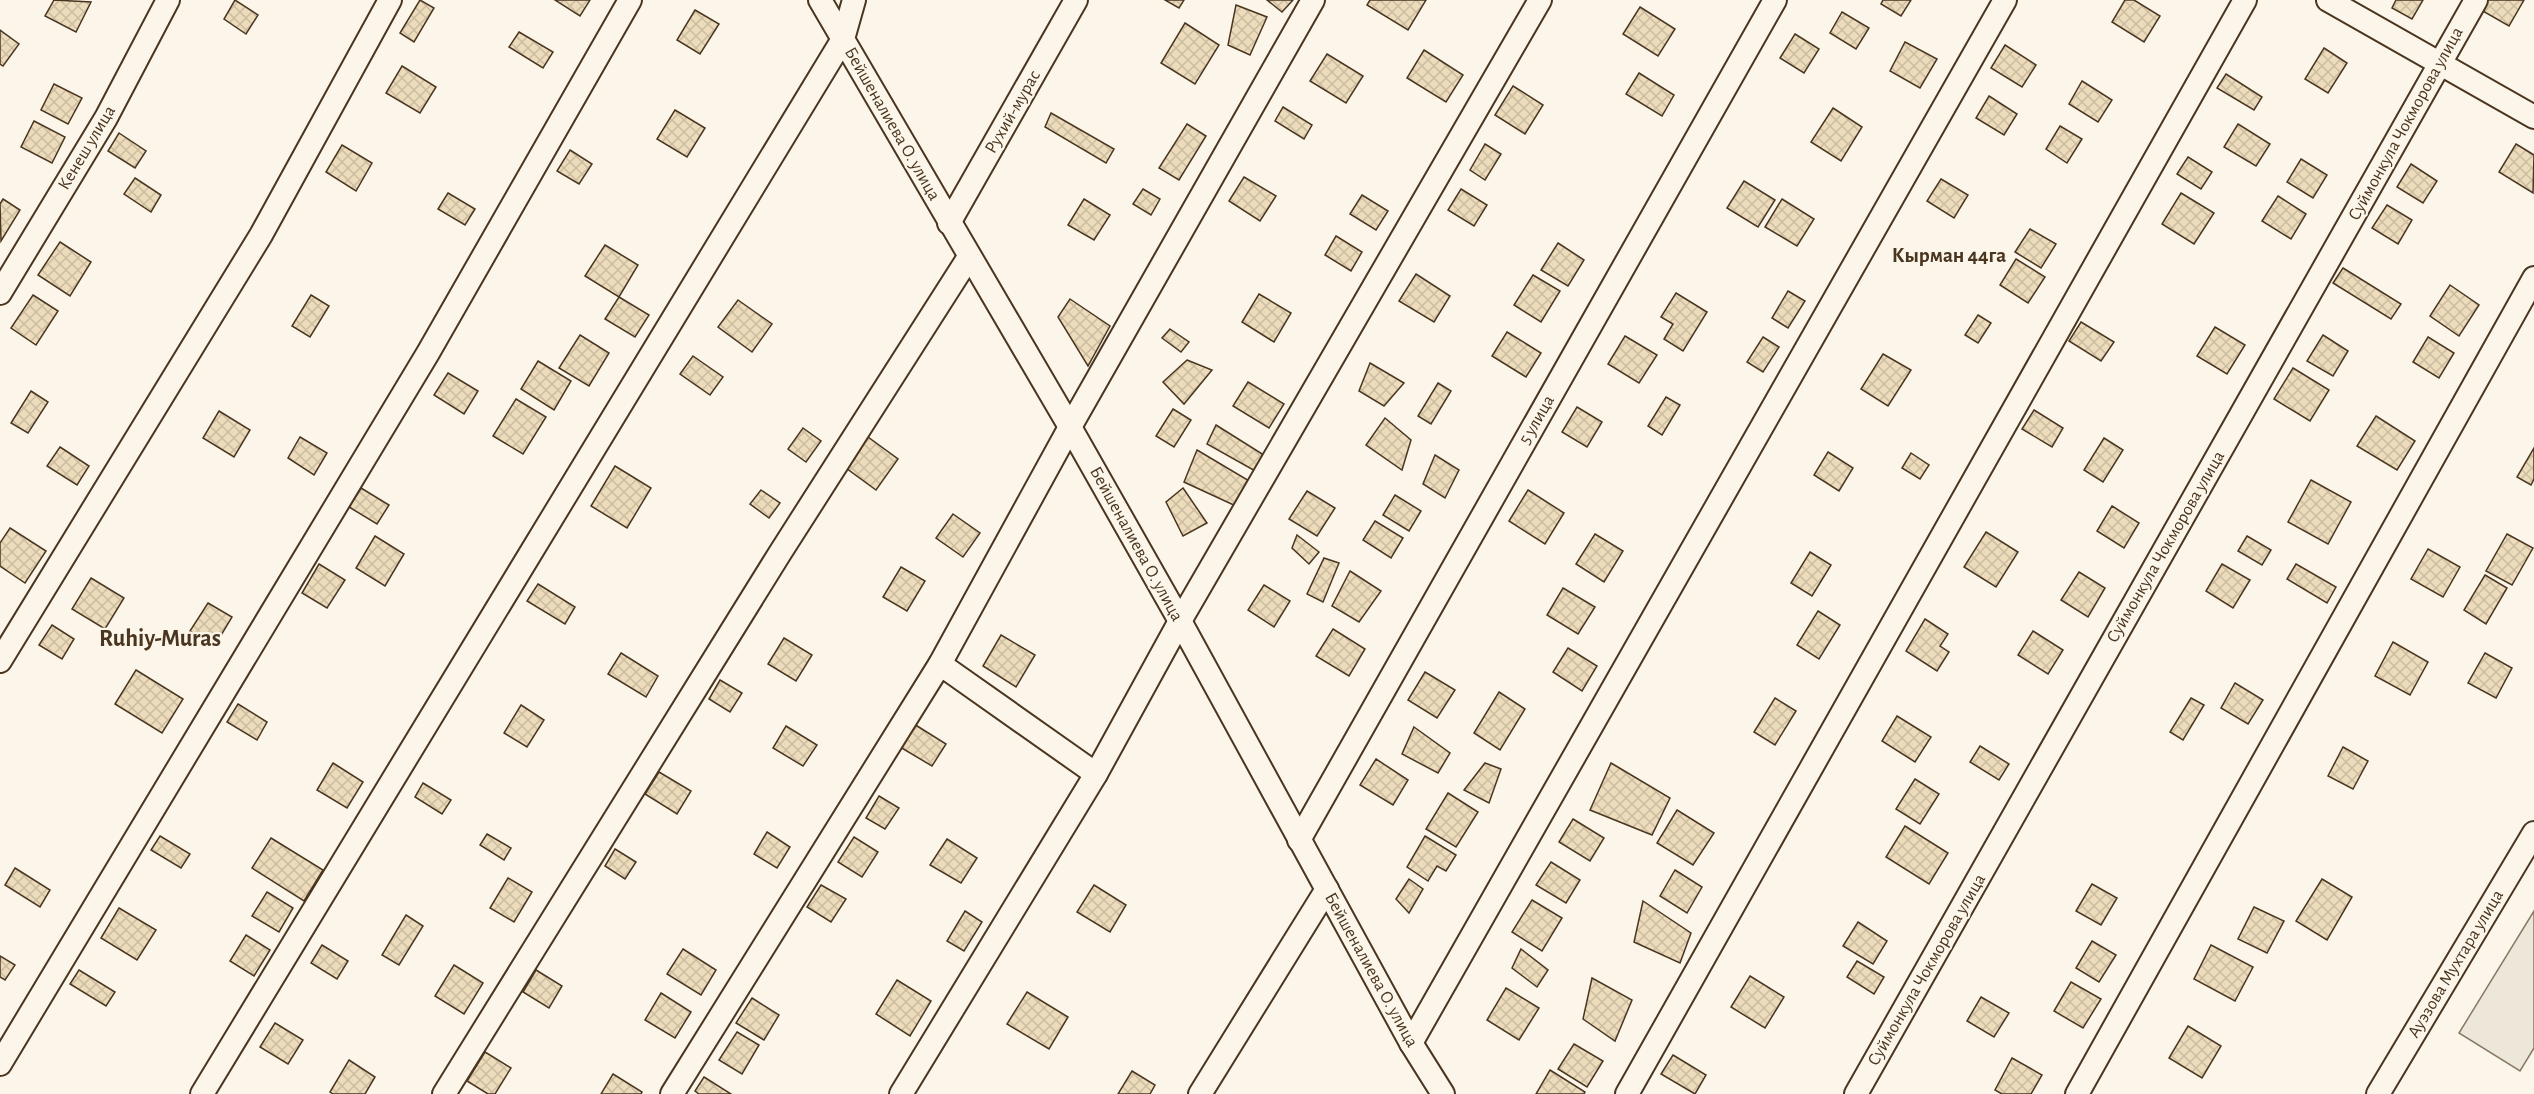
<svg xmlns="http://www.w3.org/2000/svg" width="2534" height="1094" viewBox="0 0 2534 1094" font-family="'Alegreya Sans',sans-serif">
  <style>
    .parking { fill: #ede7d9; stroke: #887966; stroke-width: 1.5 }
    .building { fill: url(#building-cross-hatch); stroke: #4a3520; stroke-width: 1.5 }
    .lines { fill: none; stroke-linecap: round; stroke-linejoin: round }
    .minor-casing { stroke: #4a3520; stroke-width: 26 }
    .minor { stroke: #fbf6e9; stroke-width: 22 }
    .labels { text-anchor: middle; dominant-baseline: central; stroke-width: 4.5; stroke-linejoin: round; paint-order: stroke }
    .street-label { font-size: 18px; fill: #4a3520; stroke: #fbf6e9 }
    .quarter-label { font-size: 21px; font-weight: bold; fill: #4a3520; stroke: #fbf6e9 }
    .district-label { font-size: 24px; font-weight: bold; fill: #4a3520; stroke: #fbf6e9 }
  </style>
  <defs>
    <pattern id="building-cross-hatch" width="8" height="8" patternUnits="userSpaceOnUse" patternTransform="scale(1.5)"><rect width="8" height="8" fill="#ecdcbc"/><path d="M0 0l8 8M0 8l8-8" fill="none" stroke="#ccbda1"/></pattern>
  </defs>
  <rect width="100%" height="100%" fill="#fbf6e9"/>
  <path class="parking" d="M2534,911V1048L2520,1071L2459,1033Z"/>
  <g class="building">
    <path d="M54,0L91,2L76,32L45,16Z"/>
    <path d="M235,0L258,15L246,34L224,19Z"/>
    <path d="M420,0L434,8L414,42L400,33Z"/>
    <path d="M555,0H590L580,16Z"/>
    <path d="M1165,0H1184L1179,8Z"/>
    <path d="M1267,0H1293L1282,12Z"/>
    <path d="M1370,0H1426L1408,30L1367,5Z"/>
    <path d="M1883,0H1911L1901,16L1881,4Z"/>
    <path d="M2125,0H2134L2160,16L2144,42L2112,22Z"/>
    <path d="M2396,0H2423L2412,19L2392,8Z"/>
    <path d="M2486,0H2524L2509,26L2481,10Z"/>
    <path d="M1236,5L1267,17L1250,55L1228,45Z"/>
    <path d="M1640,7L1675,29L1658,56L1623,34Z"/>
    <path d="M695,10L719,24L700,54L677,40Z"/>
    <path d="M1842,12L1869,28L1856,49L1830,33Z"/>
    <path d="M1185,23L1219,45L1195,84L1161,63Z"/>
    <path d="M0,30L19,44L3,66L0,64Z"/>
    <path d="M519,32L553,52L543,68L509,47Z"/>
    <path d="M1795,34L1819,49L1804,73L1780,58Z"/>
    <path d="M1905,42L1937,59L1920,88L1890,71Z"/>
    <path d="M2005,45L2036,65L2022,87L1991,68Z"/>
    <path d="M2324,48L2347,63L2328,93L2305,79Z"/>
    <path d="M1424,50L1463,75L1446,102L1407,78Z"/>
    <path d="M1327,54L1363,76L1346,103L1310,81Z"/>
    <path d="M402,66L436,87L420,113L386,93Z"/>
    <path d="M1639,73L1674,95L1662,116L1626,94Z"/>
    <path d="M2226,74L2262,97L2254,110L2217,88Z"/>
    <path d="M2082,81L2112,100L2098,122L2069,104Z"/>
    <path d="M54,84L82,98L68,124L41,110Z"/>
    <path d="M1513,86L1543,105L1525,134L1495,115Z"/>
    <path d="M1989,96L2017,114L2004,135L1976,118Z"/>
    <path d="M1283,107L1312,125L1304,139L1275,121Z"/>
    <path d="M1833,108L1862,127L1841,161L1811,142Z"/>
    <path d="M675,110L705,128L687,157L657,139Z"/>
    <path d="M1051,113L1114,149L1106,163L1045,127Z"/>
    <path d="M34,121L65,137L52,163L21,147Z"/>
    <path d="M1187,124L1206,136L1179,180L1159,168Z"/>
    <path d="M2238,124L2270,144L2256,166L2224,147Z"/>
    <path d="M2060,126L2082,139L2067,163L2046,149Z"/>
    <path d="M119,133L146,151L135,168L108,151Z"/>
    <path d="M1485,144L1501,154L1485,180L1470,170Z"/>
    <path d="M2516,144L2534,155L2533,193L2499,172Z"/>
    <path d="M342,145L372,163L356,191L326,172Z"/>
    <path d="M570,150L592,164L579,184L557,171Z"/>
    <path d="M2188,157L2212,172L2201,189L2177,174Z"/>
    <path d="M2301,159L2327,175L2313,198L2287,182Z"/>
    <path d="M2411,164L2437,181L2423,203L2397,187Z"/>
    <path d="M1244,177L1276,196L1260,221L1229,201Z"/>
    <path d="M135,178L161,195L151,212L124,194Z"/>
    <path d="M1941,179L1968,195L1954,218L1927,201Z"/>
    <path d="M1744,181L1775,200L1758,227L1727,208Z"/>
    <path d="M1143,189L1160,199L1151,215L1133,204Z"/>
    <path d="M1461,189L1487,205L1474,226L1448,210Z"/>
    <path d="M448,193L475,209L465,225L438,209Z"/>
    <path d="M2181,193L2214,213L2194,244L2162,224Z"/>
    <path d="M1362,195L1388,211L1376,230L1350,214Z"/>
    <path d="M2278,196L2306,214L2291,239L2262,221Z"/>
    <path d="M3,199L20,210L1,241L0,204Z"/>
    <path d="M1084,199L1110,215L1094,240L1068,225Z"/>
    <path d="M1782,199L1814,219L1797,246L1765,227Z"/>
    <path d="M2387,205L2412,220L2398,244L2372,228Z"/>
    <path d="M2030,229L2056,244L2041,268L2015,252Z"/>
    <path d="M1336,236L1362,252L1351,271L1325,255Z"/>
    <path d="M60,242L91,262L70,296L38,275Z"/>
    <path d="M1558,243L1584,260L1568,286L1541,270Z"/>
    <path d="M605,245L638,265L619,297L585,276Z"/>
    <path d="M2016,259L2045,277L2028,303L2000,285Z"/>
    <path d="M2343,268L2401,304L2391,319L2333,283Z"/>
    <path d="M1416,274L1450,296L1434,322L1399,301Z"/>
    <path d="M1533,275L1560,291L1541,322L1514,305Z"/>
    <path d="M2450,285L2479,305L2459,336L2430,316Z"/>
    <path d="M1788,291L1805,301L1788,328L1772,318Z"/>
    <path d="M1676,293L1707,312L1683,351L1664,339L1673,324L1661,317Z"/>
    <path d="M1259,294L1291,313L1274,342L1242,322Z"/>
    <path d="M33,295L58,311L36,345L11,328Z"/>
    <path d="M311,295L329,306L310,337L292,326Z"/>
    <path d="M619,297L649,315L635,337L605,319Z"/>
    <path d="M1070,299L1110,326L1088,366L1058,317Z"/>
    <path d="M738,300L772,324L752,352L718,327Z"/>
    <path d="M1978,315L1991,323L1978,343L1965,335Z"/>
    <path d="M2081,322L2114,342L2101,361L2069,341Z"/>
    <path d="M2215,327L2245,345L2227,374L2197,356Z"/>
    <path d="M1170,329L1189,342L1181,352L1162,338Z"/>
    <path d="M1507,332L1541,353L1526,377L1492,356Z"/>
    <path d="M580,335L609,353L589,386L559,368Z"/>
    <path d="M2323,335L2348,351L2333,376L2307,361Z"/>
    <path d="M1625,336L1657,355L1639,383L1608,364Z"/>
    <path d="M1763,337L1779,347L1763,372L1747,362Z"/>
    <path d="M2428,337L2454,353L2439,378L2413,362Z"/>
    <path d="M1883,354L1911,370L1888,406L1861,389Z"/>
    <path d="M693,356L723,377L710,395L680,374Z"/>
    <path d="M1187,360L1212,370L1184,404L1163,382Z"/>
    <path d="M538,361L571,381L554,410L521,389Z"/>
    <path d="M1370,363L1404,383L1384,406L1359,391Z"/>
    <path d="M2293,368L2329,390L2310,421L2274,399Z"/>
    <path d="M448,373L478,391L464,414L434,395Z"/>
    <path d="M1248,382L1284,404L1269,428L1233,406Z"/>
    <path d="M1438,383L1451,391L1431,424L1418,416Z"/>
    <path d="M31,391L48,402L28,433L11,423Z"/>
    <path d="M1666,397L1680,405L1662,435L1648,426Z"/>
    <path d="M516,399L546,417L523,454L493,436Z"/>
    <path d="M1577,407L1602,422L1587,447L1562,432Z"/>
    <path d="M1173,409L1191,420L1174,447L1156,436Z"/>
    <path d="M2034,410L2063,428L2052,447L2022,429Z"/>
    <path d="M219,411L250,430L234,457L203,438Z"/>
    <path d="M2376,416L2415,441L2397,470L2357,446Z"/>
    <path d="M1385,418L1411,440L1402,470L1366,445Z"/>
    <path d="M1216,425L1267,457L1257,472L1207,444Z"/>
    <path d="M803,428L821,441L806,462L788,449Z"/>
    <path d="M300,437L327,453L314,475L288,458Z"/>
    <path d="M868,437L898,459L876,490L846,468Z"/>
    <path d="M2104,438L2123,450L2103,482L2084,470Z"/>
    <path d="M60,447L89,466L77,485L47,466Z"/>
    <path d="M2534,448V479L2531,485L2517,477Z"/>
    <path d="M1197,450L1251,482L1238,507L1184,482Z"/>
    <path d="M1828,452L1853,468L1839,491L1814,475Z"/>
    <path d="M1911,453L1929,465L1920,479L1902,468Z"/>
    <path d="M1435,455L1459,470L1445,498L1423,484Z"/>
    <path d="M615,466L651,488L627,528L591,506Z"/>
    <path d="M2311,480L2351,502L2328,544L2288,522Z"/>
    <path d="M361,488L389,505L377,524L349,507Z"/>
    <path d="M1183,488L1207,523L1183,536L1166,502Z"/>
    <path d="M761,490L780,503L769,518L750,504Z"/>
    <path d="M1528,490L1564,513L1545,544L1509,521Z"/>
    <path d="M1307,491L1335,508L1317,536L1289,519Z"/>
    <path d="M1395,495L1421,511L1409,531L1383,515Z"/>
    <path d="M2112,506L2139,523L2124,548L2097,531Z"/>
    <path d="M953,514L980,533L963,557L936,538Z"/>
    <path d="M1375,521L1403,538L1391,558L1363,540Z"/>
    <path d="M10,528L46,551L25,583L0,566V543Z"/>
    <path d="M1986,532L2018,552L1996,587L1964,567Z"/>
    <path d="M1595,534L1623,551L1604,582L1576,564Z"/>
    <path d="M2507,534L2533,548L2512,585L2486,571Z"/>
    <path d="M1297,535L1319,552L1309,564L1292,548Z"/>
    <path d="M375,536L404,554L385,586L356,568Z"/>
    <path d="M2247,536L2271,550L2262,565L2238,551Z"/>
    <path d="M2428,549L2460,567L2443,597L2411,579Z"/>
    <path d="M1810,552L1831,565L1812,596L1791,583Z"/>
    <path d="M1324,558L1339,563L1323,602L1307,594Z"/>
    <path d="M319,564L345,580L327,608L302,593Z"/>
    <path d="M2222,564L2250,580L2233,608L2206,591Z"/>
    <path d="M2296,564L2336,587L2327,603L2287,579Z"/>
    <path d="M901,567L925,581L907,611L883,597Z"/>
    <path d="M1350,571L1381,591L1359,622L1332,606Z"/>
    <path d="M2079,572L2105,588L2088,617L2061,600Z"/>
    <path d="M2485,575L2507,588L2486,624L2464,610Z"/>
    <path d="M91,578L124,598L105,629L72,609Z"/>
    <path d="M538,584L575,607L565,624L527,601Z"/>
    <path d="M1264,585L1290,601L1274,627L1248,610Z"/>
    <path d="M1563,588L1595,607L1578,634L1547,615Z"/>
    <path d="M208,603L232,617L214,647L190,631Z"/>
    <path d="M1818,611L1840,625L1819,659L1797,645Z"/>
    <path d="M1925,619L1948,634L1940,646L1949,652L1937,671L1906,651Z"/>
    <path d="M52,625L74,639L62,659L39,645Z"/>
    <path d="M1333,629L1365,649L1349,676L1316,656Z"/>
    <path d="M2033,631L2063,650L2048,674L2018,655Z"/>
    <path d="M1001,635L1035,655L1016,687L983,666Z"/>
    <path d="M784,638L812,655L796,681L768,664Z"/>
    <path d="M2393,642L2428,662L2410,695L2375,676Z"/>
    <path d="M1568,648L1597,666L1582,691L1553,672Z"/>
    <path d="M621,653L658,676L646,697L608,674Z"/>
    <path d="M2485,653L2512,668L2496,698L2468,683Z"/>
    <path d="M136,670L183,699L162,733L115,704Z"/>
    <path d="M1425,672L1455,690L1437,718L1408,700Z"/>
    <path d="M720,680L742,693L730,712L709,699Z"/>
    <path d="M2235,683L2263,700L2248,724L2221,708Z"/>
    <path d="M1499,692L1525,709L1500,750L1474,733Z"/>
    <path d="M1775,698L1796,711L1775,745L1754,732Z"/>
    <path d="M2191,698L2204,705L2183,740L2170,732Z"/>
    <path d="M238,704L267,722L257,740L227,722Z"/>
    <path d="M521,705L544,720L527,747L504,733Z"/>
    <path d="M1897,716L1931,737L1915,762L1882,741Z"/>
    <path d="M914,724L946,744L932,766L900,747Z"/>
    <path d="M786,726L817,745L803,766L773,748Z"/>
    <path d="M1414,727L1450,753L1438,773L1402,754Z"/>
    <path d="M1980,746L2009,764L1999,780L1970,762Z"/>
    <path d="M2343,747L2368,761L2353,789L2328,776Z"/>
    <path d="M1376,759L1408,780L1393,805L1360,785Z"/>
    <path d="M333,763L363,782L347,808L317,790Z"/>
    <path d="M1485,763L1501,769L1489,803L1464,790Z"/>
    <path d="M1611,763L1670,798L1652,835L1590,810Z"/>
    <path d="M659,772L691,791L677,814L645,794Z"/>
    <path d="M1915,779L1939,794L1920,824L1896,809Z"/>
    <path d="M423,783L451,800L442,814L415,797Z"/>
    <path d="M1448,793L1478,812L1456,847L1426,829Z"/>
    <path d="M879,796L899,808L885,829L866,818Z"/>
    <path d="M1677,810L1714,833L1693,865L1657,843Z"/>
    <path d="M1573,819L1604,838L1590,861L1559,842Z"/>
    <path d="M1905,826L1948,853L1929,884L1886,857Z"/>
    <path d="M767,832L790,847L777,868L754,854Z"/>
    <path d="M487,834L511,848L504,860L480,845Z"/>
    <path d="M160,836L190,854L181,868L151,850Z"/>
    <path d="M1425,836L1456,855L1446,871L1437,866L1428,881L1407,867Z"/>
    <path d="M854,837L878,852L862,877L838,862Z"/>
    <path d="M271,838L323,870L304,901L252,868Z"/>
    <path d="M947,839L977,858L961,883L930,865Z"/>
    <path d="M615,849L636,862L625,879L605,866Z"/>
    <path d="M1551,862L1580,880L1566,903L1536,885Z"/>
    <path d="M15,868L50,890L40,907L5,885Z"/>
    <path d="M1675,870L1702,887L1687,913L1660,896Z"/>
    <path d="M508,878L532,892L514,922L490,908Z"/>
    <path d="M1409,879L1423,889L1409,913L1396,899Z"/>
    <path d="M2322,879L2352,897L2327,940L2296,921Z"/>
    <path d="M2092,884L2117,898L2101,925L2076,911Z"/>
    <path d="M821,885L846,899L831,922L807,907Z"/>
    <path d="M1094,885L1126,905L1110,932L1077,912Z"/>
    <path d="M267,892L293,908L279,932L252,916Z"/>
    <path d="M1532,900L1562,918L1542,951L1512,932Z"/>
    <path d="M1643,901L1691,933L1680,963L1634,942Z"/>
    <path d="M2254,907L2284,921L2267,953L2238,939Z"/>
    <path d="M119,908L156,930L137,960L101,938Z"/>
    <path d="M965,911L982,922L964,951L947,941Z"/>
    <path d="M406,915L423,926L399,965L382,955Z"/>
    <path d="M1858,922L1887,941L1873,964L1843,946Z"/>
    <path d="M246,935L270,950L254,976L230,961Z"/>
    <path d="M2092,941L2116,955L2099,982L2076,968Z"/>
    <path d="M322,945L348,961L337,979L311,963Z"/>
    <path d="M2211,945L2253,967L2235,1001L2194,979Z"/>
    <path d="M683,949L716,970L701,995L667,974Z"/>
    <path d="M1521,949L1548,970L1537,987L1512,968Z"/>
    <path d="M0,956L15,965L5,980L0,977Z"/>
    <path d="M1857,961L1884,977L1874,994L1847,977Z"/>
    <path d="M454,965L483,983L464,1014L435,996Z"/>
    <path d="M79,970L115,992L106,1006L70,984Z"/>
    <path d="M536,970L562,986L549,1008L523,992Z"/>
    <path d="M1750,976L1784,997L1765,1028L1731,1007Z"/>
    <path d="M1592,978L1632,1000L1615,1041L1583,1019Z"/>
    <path d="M897,980L931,1001L910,1036L876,1014Z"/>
    <path d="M2071,982L2101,999L2083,1028L2054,1011Z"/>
    <path d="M1506,988L1539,1008L1519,1040L1487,1020Z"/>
    <path d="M1027,992L1068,1017L1049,1049L1007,1024Z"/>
    <path d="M661,993L691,1012L675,1038L645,1020Z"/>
    <path d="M1981,997L2009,1013L1994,1037L1967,1021Z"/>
    <path d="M752,998L779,1015L764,1040L736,1023Z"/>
    <path d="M275,1023L303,1040L288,1064L260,1047Z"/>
    <path d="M2188,1026L2221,1046L2202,1078L2169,1058Z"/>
    <path d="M737,1032L759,1045L742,1074L719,1060Z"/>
    <path d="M1574,1044L1603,1061L1587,1087L1558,1069Z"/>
    <path d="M485,1052L511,1068L495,1094H488L467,1081Z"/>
    <path d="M1673,1055L1706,1075L1695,1094L1661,1074Z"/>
    <path d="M2012,1058L2042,1075L2031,1094H2002L1995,1090Z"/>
    <path d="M349,1060L375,1077L365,1094H333L330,1092Z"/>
    <path d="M1550,1070L1585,1092L1584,1094H1536Z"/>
    <path d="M1132,1071L1155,1085L1150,1094H1118Z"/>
    <path d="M613,1074L642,1092L641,1094H601Z"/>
    <path d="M704,1077L731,1094H699L695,1091Z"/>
  </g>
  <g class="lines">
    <defs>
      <g id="minor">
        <path d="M820,0L1070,427L1180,621L1411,1043L1443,1094"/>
        <path d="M2328,0L2534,117"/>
        <path d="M949,223L1076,0"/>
        <path d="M0,293L106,118L168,0"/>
        <path d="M0,661L261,235L390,0"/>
        <path d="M940,664L1096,774"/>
        <path d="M1299,840L1775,0"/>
        <path d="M1411,1043L2005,0"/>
        <path d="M0,1064L428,353L630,0"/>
        <path d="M202,1094L843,39L854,0"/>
        <path d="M444,1094L780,553L969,257"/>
        <path d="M672,1094L940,664L1070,427L1313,0"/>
        <path d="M901,1094L1096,774L1180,621L1540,0"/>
        <path d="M1200,1094L1327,889"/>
        <path d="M1627,1094L2245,0"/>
        <path d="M1856,1094L2476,0"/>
        <path d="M2077,1094L2534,278"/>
        <path d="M2378,1094L2534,833"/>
      </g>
    </defs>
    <use href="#minor" class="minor-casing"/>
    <use href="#minor" class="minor"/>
  </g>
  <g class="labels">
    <g class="street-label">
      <text transform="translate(1013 112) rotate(-60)">Рухий-мурас</text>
      <text transform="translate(892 124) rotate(60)">Бейшеналиева О. улица</text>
      <text transform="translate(2406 124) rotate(-61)">Суймонкула Чокморова улица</text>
      <text transform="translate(87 148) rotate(-59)">Кенеш улица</text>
      <text transform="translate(1537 420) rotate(-60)">5 улица</text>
      <text transform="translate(1136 544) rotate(61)">Бейшеналиева О. улица</text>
      <text transform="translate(2166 547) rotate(-60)">Суймонкула Чокморова улица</text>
      <text transform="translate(2456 964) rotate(-59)">Ауэзова Мухтара улица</text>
      <text transform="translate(1371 970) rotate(61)">Бейшеналиева О. улица</text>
      <text transform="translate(1927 970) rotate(-60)">Суймонкула Чокморова улица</text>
    </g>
    <g class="quarter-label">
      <text x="1949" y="255">Кырман 44га</text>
    </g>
    <g class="district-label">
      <text x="160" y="639">Ruhiy-Muras</text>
    </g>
  </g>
</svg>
